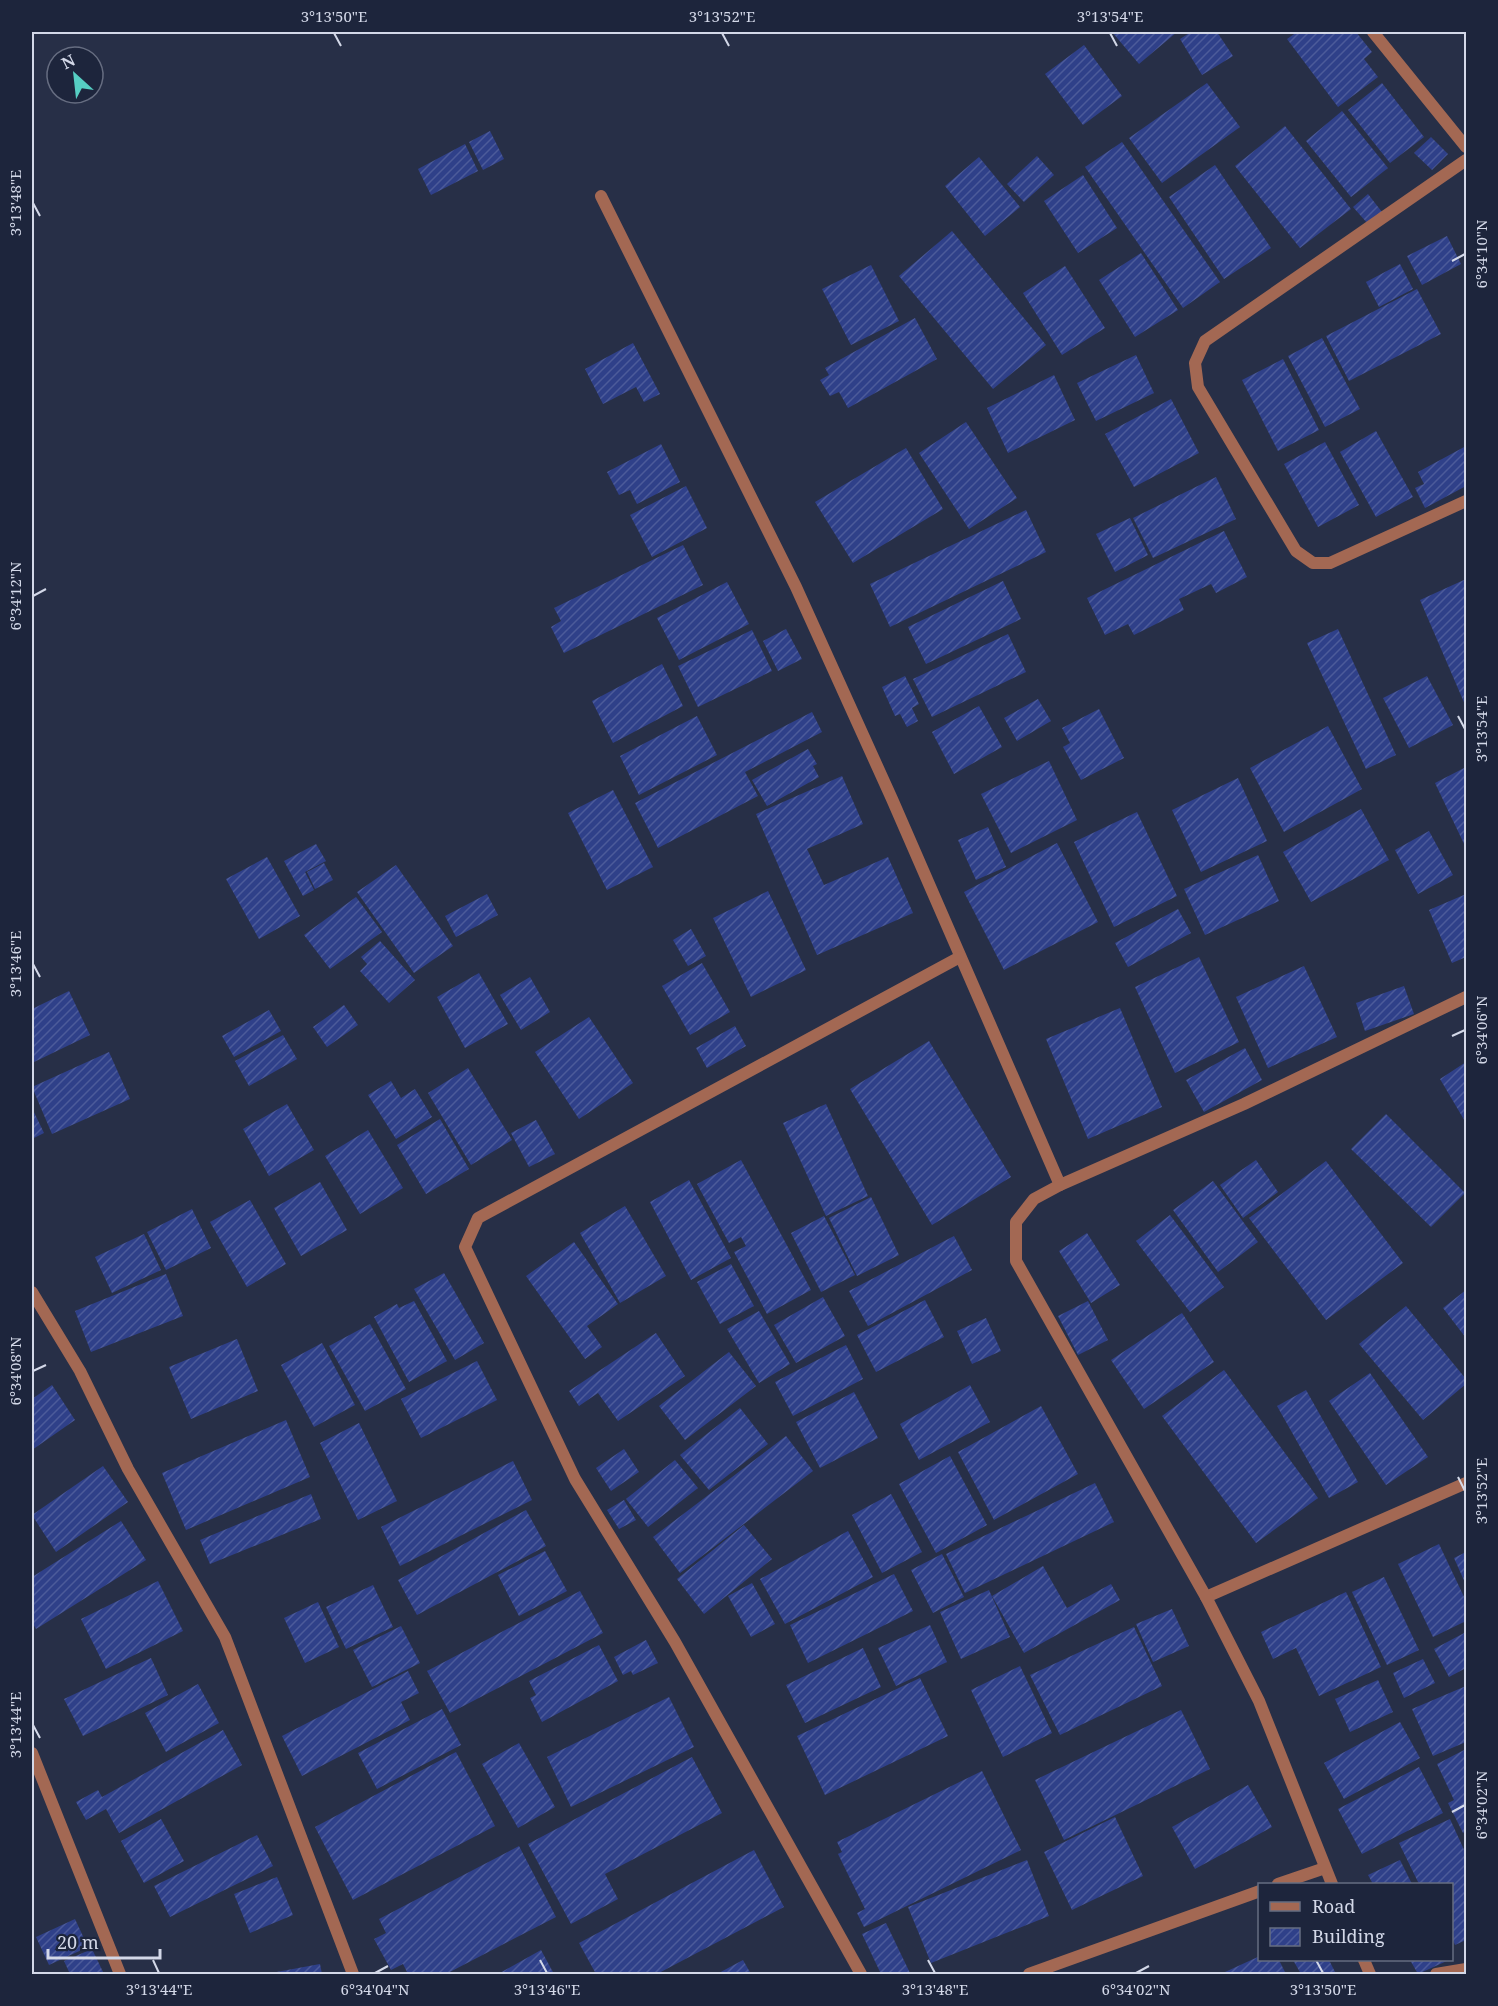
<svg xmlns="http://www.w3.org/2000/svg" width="1498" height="2006" viewBox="0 0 1498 2006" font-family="'Noto Serif',serif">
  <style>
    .building { fill: url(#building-hatch) }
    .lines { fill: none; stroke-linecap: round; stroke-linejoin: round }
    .minor { stroke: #a36853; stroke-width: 12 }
    .ticks { fill: none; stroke: #d3d8e8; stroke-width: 2 }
    .neatline { fill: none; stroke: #d3d8e8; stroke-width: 2 }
    .ticks-label { font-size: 15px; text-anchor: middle; fill: #d3d8e8 }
  </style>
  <defs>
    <pattern id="building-hatch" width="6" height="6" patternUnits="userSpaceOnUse" patternTransform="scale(1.5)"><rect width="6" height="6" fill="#2f4089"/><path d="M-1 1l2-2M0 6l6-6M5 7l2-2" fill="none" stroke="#4c5b9a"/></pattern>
  </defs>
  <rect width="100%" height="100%" fill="#272f47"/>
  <g class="building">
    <path d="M1112,32H1177L1139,64Z"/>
    <path d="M1191,32H1217L1233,56L1202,75L1180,39Z"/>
    <path d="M1297,32H1356L1372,52L1364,59L1378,77L1338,107L1287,39Z"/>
    <path d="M1084,45L1122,96L1083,125L1045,74Z"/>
    <path d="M1207,83L1240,127L1162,183L1129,138Z"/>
    <path d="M1382,83L1424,137L1390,163L1348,110Z"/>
    <path d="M1342,111L1388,168L1351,197L1306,141Z"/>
    <path d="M1285,126L1351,209L1300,248L1235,166Z"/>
    <path d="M490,131L504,159L483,170L469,142Z"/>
    <path d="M1431,137L1448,154L1432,170L1414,153Z"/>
    <path d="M1122,142L1220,282L1183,308L1085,167Z"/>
    <path d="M465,144L478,171L431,195L418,169Z"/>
    <path d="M1037,156L1054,175L1024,202L1007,184Z"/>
    <path d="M979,157L1020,207L985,236L945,186Z"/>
    <path d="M1215,165L1271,248L1224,279L1169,197Z"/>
    <path d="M1083,175L1117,228L1078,253L1044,201Z"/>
    <path d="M1368,194L1382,212L1368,224L1353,207Z"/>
    <path d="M952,231L1046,345L993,389L899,276Z"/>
    <path d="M1447,236L1461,264L1422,285L1407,256Z"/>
    <path d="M1141,253L1178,310L1135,337L1099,280Z"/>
    <path d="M1400,264L1413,289L1379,307L1366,282Z"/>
    <path d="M871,265L899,321L851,345L822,289Z"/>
    <path d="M1065,266L1105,328L1062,355L1023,293Z"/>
    <path d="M1417,289L1441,334L1349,381L1326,336Z"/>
    <path d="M915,318L937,359L848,408L839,392L830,396L820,380L829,375L825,368Z"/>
    <path d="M1322,338L1360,409L1325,427L1288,356Z"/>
    <path d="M633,343L660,394L644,402L636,387L603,404L585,369Z"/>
    <path d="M1136,355L1154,393L1096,421L1077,383Z"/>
    <path d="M1283,359L1319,430L1278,451L1242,380Z"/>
    <path d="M1054,375L1075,420L1008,453L987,408Z"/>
    <path d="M1171,399L1199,453L1134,487L1105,434Z"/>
    <path d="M966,422L1017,498L969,529L919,453Z"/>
    <path d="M1376,431L1413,497L1376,517L1340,452Z"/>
    <path d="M1325,442L1359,505L1318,527L1284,464Z"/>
    <path d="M661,444L680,482L637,504L630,490L619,495L607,472Z"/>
    <path d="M1466,446V486L1425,508L1415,488L1424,484L1418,472Z"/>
    <path d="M906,448L943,509L853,563L815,502Z"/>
    <path d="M1216,477L1236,519L1153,558L1133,518Z"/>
    <path d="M686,486L707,528L652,557L630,515Z"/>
    <path d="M1026,510L1046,552L890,627L870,584Z"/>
    <path d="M1130,518L1148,555L1115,572L1096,534Z"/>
    <path d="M1224,531L1247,577L1216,593L1211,584L1179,599L1184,610L1134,635L1128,624L1105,635L1087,598Z"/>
    <path d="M683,545L703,585L564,653L551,627L561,621L554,608Z"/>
    <path d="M1466,579V707L1420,600Z"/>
    <path d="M1003,581L1021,619L926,664L908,627Z"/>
    <path d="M727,582L749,624L679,660L657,618Z"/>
    <path d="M786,629L802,659L778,671L763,641Z"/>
    <path d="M1338,629L1396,755L1366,769L1307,643Z"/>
    <path d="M752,630L772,671L698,707L678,666Z"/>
    <path d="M1008,634L1026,672L932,717L913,679Z"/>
    <path d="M662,664L683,706L613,743L592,701Z"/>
    <path d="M905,676L919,704L912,708L918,721L907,727L900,714L895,716L882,687Z"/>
    <path d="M1427,676L1453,725L1409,748L1383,698Z"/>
    <path d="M1038,699L1051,721L1017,741L1004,718Z"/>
    <path d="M979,706L1002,747L954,774L932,732Z"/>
    <path d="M1099,709L1124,758L1081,780L1063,747L1070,743L1062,728Z"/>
    <path d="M812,712L822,732L745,772L758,796L658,848L635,803Z"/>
    <path d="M697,716L717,755L639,795L620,756Z"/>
    <path d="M1328,726L1362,789L1284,832L1250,768Z"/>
    <path d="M808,749L817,764L813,766L819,777L767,806L752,780Z"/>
    <path d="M1049,761L1077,820L1011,853L981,794Z"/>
    <path d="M1466,767V848L1435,783Z"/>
    <path d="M842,776L863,824L807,849L824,885L888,857L913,913L817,955L756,814Z"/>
    <path d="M1238,778L1267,841L1201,872L1172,810Z"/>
    <path d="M613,790L653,867L607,890L568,813Z"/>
    <path d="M1361,809L1389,860L1311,902L1283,852Z"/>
    <path d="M1137,812L1177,896L1114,927L1074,842Z"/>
    <path d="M988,827L1006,867L976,880L958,840Z"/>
    <path d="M1429,831L1453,875L1418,894L1395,850Z"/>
    <path d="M1057,843L1098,922L1004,970L964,892Z"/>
    <path d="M316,844L326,861L305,872L314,890L303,896L284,861Z"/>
    <path d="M1258,855L1279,901L1205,935L1184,889Z"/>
    <path d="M267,857L300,916L259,939L226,879Z"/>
    <path d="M324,863L333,880L315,889L307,872Z"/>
    <path d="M396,865L453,946L414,973L357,892Z"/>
    <path d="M768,891L806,970L751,997L713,918Z"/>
    <path d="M487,894L498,915L456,937L445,916Z"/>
    <path d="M1466,894V957L1452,963L1429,910Z"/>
    <path d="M356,897L382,932L330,969L304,935Z"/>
    <path d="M1178,909L1191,933L1128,967L1115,943Z"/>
    <path d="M691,929L706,956L688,966L673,940Z"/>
    <path d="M380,941L415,980L389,1003L360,971L367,964L361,957Z"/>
    <path d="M1199,957L1239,1042L1175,1073L1135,987Z"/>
    <path d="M702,963L730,1012L690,1035L662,986Z"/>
    <path d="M1304,966L1337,1037L1268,1068L1236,997Z"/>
    <path d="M479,973L508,1024L465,1048L437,997Z"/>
    <path d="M530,977L550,1012L521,1030L500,995Z"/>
    <path d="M1404,986L1414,1014L1365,1031L1356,1003Z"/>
    <path d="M69,991L90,1035L32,1063V1009Z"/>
    <path d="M344,1005L358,1025L327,1047L313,1027Z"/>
    <path d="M1120,1008L1162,1107L1088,1139L1046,1039Z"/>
    <path d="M269,1010L281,1031L234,1057L222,1036Z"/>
    <path d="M589,1017L633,1083L579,1119L535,1052Z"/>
    <path d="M735,1026L746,1046L707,1068L696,1048Z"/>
    <path d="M283,1035L297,1059L249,1086L235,1061Z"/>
    <path d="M929,1041L1011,1177L932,1225L850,1089Z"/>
    <path d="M1245,1048L1262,1080L1204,1112L1186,1080Z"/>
    <path d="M109,1052L130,1099L52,1134L32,1087Z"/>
    <path d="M1466,1062V1123L1440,1079Z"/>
    <path d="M468,1068L512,1140L471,1165L428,1093Z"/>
    <path d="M391,1081L401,1098L415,1089L432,1117L396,1139L368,1095Z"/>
    <path d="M287,1104L314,1150L269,1176L243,1129Z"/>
    <path d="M826,1104L868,1196L826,1216L783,1123Z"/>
    <path d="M32,1108L44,1133L32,1139Z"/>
    <path d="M1386,1114L1465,1193L1431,1227L1351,1149Z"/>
    <path d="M440,1119L469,1169L426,1194L397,1145Z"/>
    <path d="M536,1120L555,1154L529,1167L511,1133Z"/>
    <path d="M368,1130L403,1188L360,1214L325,1156Z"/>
    <path d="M741,1160L811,1290L767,1314L734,1252L746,1246L741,1237L729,1243L697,1184Z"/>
    <path d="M1256,1160L1278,1192L1243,1218L1220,1185Z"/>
    <path d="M1326,1161L1403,1263L1326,1320L1249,1218Z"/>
    <path d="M689,1180L731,1258L691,1280L650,1202Z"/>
    <path d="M1213,1181L1258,1242L1218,1272L1173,1210Z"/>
    <path d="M320,1182L347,1230L301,1256L274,1208Z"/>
    <path d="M871,1197L899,1255L857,1276L829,1218Z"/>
    <path d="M250,1200L286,1264L247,1287L210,1222Z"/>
    <path d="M625,1206L666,1276L620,1303L580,1233Z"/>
    <path d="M192,1209L211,1248L166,1270L147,1232Z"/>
    <path d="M1170,1215L1224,1287L1190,1312L1136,1241Z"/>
    <path d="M824,1216L855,1275L821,1292L791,1233Z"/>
    <path d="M1087,1233L1120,1285L1091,1303L1059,1251Z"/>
    <path d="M144,1234L161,1270L112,1293L95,1257Z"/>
    <path d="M954,1236L972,1270L868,1326L849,1291Z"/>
    <path d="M574,1242L618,1304L587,1326L602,1347L585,1359L526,1276Z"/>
    <path d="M731,1264L754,1306L720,1324L697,1282Z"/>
    <path d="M444,1273L484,1343L455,1360L414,1289Z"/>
    <path d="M166,1274L183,1316L91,1352L75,1311Z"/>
    <path d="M1466,1290V1338L1443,1308Z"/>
    <path d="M823,1297L845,1336L796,1363L774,1325Z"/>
    <path d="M925,1300L944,1337L876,1372L857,1335Z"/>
    <path d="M414,1301L447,1361L409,1382L374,1317L397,1304L399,1308Z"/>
    <path d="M1088,1301L1108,1340L1078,1355L1058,1316Z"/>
    <path d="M1406,1306L1466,1379V1384L1423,1420L1359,1344Z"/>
    <path d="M759,1311L790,1364L759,1383L727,1329Z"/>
    <path d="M1182,1313L1214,1362L1144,1409L1111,1360Z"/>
    <path d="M986,1318L1001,1351L972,1364L957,1331Z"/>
    <path d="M370,1324L406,1389L365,1411L329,1346Z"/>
    <path d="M656,1333L685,1376L618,1421L598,1393L579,1406L569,1391Z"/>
    <path d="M237,1339L258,1391L191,1419L169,1367Z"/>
    <path d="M322,1343L355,1405L314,1427L281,1365Z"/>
    <path d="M846,1345L863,1379L793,1416L775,1382Z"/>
    <path d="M729,1352L756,1386L685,1440L659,1406Z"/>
    <path d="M477,1361L497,1400L421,1438L401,1399Z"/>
    <path d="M1224,1370L1318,1498L1256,1543L1162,1416Z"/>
    <path d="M1370,1373L1428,1457L1386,1485L1329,1401Z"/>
    <path d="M52,1385L75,1420L32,1450V1399Z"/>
    <path d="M970,1385L990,1422L919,1460L900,1424Z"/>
    <path d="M1306,1390L1358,1482L1329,1498L1277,1406Z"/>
    <path d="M854,1392L878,1438L820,1468L796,1422Z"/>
    <path d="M1041,1406L1078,1474L994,1520L958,1452Z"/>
    <path d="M740,1408L768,1444L709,1490L680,1455Z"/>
    <path d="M286,1420L310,1477L186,1530L162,1473Z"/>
    <path d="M359,1423L397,1501L358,1520L320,1443Z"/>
    <path d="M786,1436L813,1471L680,1573L653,1537Z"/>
    <path d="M624,1449L639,1472L611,1491L596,1468Z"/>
    <path d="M950,1456L987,1525L936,1553L899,1484Z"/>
    <path d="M675,1460L698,1488L648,1527L626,1499Z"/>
    <path d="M513,1461L532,1500L400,1566L381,1527Z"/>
    <path d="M103,1466L128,1502L56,1552L32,1515Z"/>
    <path d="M1095,1483L1114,1522L965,1593L946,1554Z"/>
    <path d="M311,1494L321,1519L210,1564L200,1540Z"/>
    <path d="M891,1494L922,1552L882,1573L852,1515Z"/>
    <path d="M624,1500L636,1520L619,1529L607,1510Z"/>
    <path d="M526,1510L546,1546L417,1615L398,1580Z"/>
    <path d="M121,1521L146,1560L36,1629L32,1622V1577Z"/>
    <path d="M744,1525L772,1559L704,1614L677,1579Z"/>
    <path d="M848,1531L873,1577L785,1624L760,1579Z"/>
    <path d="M1439,1544L1466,1601V1621L1433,1637L1398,1564Z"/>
    <path d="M545,1551L567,1591L519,1616L498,1575Z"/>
    <path d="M1466,1552V1585L1454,1558Z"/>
    <path d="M942,1554L964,1597L933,1613L911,1570Z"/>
    <path d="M1043,1566L1067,1608L1111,1584L1120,1600L1024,1653L992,1596Z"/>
    <path d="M894,1574L913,1611L808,1663L790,1625Z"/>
    <path d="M1384,1577L1419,1650L1387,1665L1352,1592Z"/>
    <path d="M158,1581L183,1631L106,1669L81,1619Z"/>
    <path d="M752,1583L775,1624L751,1637L728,1596Z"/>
    <path d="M373,1585L393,1627L346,1649L326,1607Z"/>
    <path d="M989,1590L1010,1637L961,1659L940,1612Z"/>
    <path d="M580,1591L603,1633L450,1713L427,1671Z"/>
    <path d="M1346,1592L1381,1667L1319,1696L1296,1648L1273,1659L1261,1632Z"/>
    <path d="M318,1602L339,1647L305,1663L284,1618Z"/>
    <path d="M1172,1609L1189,1646L1153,1662L1136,1624Z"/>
    <path d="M930,1625L947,1662L896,1686L878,1648Z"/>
    <path d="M401,1626L420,1663L372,1687L353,1650Z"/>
    <path d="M1134,1627L1162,1686L1060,1735L1030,1675Z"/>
    <path d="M1466,1632V1668L1449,1677L1434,1649Z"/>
    <path d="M646,1640L658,1663L633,1675L631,1671L623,1675L614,1657Z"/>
    <path d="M599,1645L618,1681L542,1722L530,1698L536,1695L529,1681Z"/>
    <path d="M863,1648L881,1687L805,1723L786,1685Z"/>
    <path d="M151,1658L168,1695L83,1736L64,1699Z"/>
    <path d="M1423,1659L1435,1683L1404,1698L1393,1673Z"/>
    <path d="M1020,1666L1052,1733L1003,1757L971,1690Z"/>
    <path d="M408,1671L419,1693L401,1702L410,1720L302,1776L282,1736Z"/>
    <path d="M920,1678L948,1736L825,1795L797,1736Z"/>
    <path d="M1378,1680L1393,1712L1350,1732L1335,1699Z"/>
    <path d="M198,1684L219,1723L166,1752L145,1713Z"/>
    <path d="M1466,1686V1742L1433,1756L1412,1709Z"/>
    <path d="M669,1697L694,1747L571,1807L547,1757Z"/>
    <path d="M442,1709L461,1745L377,1789L358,1753Z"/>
    <path d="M1181,1710L1210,1769L1064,1840L1035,1780Z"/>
    <path d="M1400,1722L1420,1758L1344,1799L1324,1763Z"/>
    <path d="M223,1730L242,1765L119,1833L106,1809L86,1820L76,1802L98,1790L102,1797Z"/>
    <path d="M519,1743L555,1807L518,1828L482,1764Z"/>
    <path d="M1466,1749V1831L1463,1833L1448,1803L1454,1800L1437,1764Z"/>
    <path d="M456,1752L495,1826L353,1900L315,1827Z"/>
    <path d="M692,1757L722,1813L605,1874L618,1899L571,1924L528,1844Z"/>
    <path d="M1419,1767L1443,1813L1362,1854L1338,1809Z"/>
    <path d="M982,1771L1021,1850L864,1927L857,1913L865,1909L838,1854L842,1852L837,1842Z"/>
    <path d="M1248,1785L1272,1827L1195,1869L1172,1827Z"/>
    <path d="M1115,1817L1143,1876L1072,1910L1044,1852Z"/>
    <path d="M161,1819L184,1861L144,1883L121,1841Z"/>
    <path d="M1450,1819L1466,1854V1940L1455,1945L1452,1938V1884H1419L1399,1843Z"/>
    <path d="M257,1835L273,1866L170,1917L154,1886Z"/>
    <path d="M519,1846L556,1917L446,1974H408L403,1964L391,1970L374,1939L386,1933L379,1919Z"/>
    <path d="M754,1850L784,1907L657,1974H596L579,1943Z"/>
    <path d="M1027,1860L1049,1916L931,1963L908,1907Z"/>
    <path d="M1400,1860L1412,1884H1373L1368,1875Z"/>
    <path d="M277,1877L293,1915L250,1933L234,1894Z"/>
    <path d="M75,1919L88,1947L49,1965L36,1937Z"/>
    <path d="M886,1923L910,1973L907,1974H881L862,1934Z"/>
    <path d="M92,1949L104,1974H70L64,1961Z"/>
    <path d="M541,1950L554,1974H498Z"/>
    <path d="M1260,1956V1960H1279L1286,1974H1226L1225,1972Z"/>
    <path d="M743,1960L751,1974H717Z"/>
    <path d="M1293,1960H1329L1336,1974H1301Z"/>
    <path d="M1410,1960H1449L1418,1974Z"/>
    <path d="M320,1964L322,1974H271V1973Z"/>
  </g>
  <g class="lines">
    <g class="minor">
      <path d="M1373,32L1466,147"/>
      <path d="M1466,160L1205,341L1195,363L1198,387L1296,551L1313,563H1330L1466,501"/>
      <path d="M601,196L796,587L892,799L1060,1185"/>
      <path d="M32,1292L80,1371L128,1469L225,1637L353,1974"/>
      <path d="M1206,1597L1466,1483"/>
      <path d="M32,1753L120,1974"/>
      <path d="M1278,1884L1325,1868"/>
      <path d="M1332,1884L1259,1701L1206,1597L1016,1261V1222L1034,1199L1060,1185L1244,1104L1466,997"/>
      <path d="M1364,1960L1370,1974"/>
      <path d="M861,1974L675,1642L575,1479L465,1247L478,1218L960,957"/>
      <path d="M1029,1974L1260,1891"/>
      <path d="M1436,1974L1466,1969"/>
    </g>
  </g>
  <path class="ticks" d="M334,33L341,46M722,33L729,46M1110,33L1117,46M33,203L40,216M1452,261L1465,254M33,596L46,589M1458,716L1465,729M33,964L40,977M1452,1036L1465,1030M33,1371L46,1365M1458,1477L1465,1491M33,1725L40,1738M1452,1812L1465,1805M153,1960L159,1973M540,1960L547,1973M928,1960L935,1973M1316,1960L1323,1973M375,1973L388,1966M1136,1973L1149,1966"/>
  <rect width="1498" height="2006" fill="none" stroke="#1d253c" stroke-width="66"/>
  <rect x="1258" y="1883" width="195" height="78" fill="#1d253c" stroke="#666d81" stroke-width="1.5"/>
  <rect x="1270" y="1902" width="30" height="9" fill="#a36853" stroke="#666d81" stroke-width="1.5"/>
  <text x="1312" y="1913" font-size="18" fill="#d3d8e8">Road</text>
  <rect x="1270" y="1928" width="30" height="18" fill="url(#building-hatch)" stroke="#666d81" stroke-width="1.5"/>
  <text x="1312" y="1943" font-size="18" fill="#d3d8e8">Building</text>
  <g transform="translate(75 75) rotate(333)"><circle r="28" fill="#1d253c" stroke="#666d81" stroke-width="1.5"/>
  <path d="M0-4.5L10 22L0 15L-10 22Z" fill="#56cec3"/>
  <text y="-9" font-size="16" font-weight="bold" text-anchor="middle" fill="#d3d8e8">N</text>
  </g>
  <path d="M48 1949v9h112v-9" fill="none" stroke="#d3d8e8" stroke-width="3"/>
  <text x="57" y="1949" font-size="18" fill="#d3d8e8" stroke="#1d253c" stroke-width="4.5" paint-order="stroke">20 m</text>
  <rect x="33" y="33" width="1432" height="1940" class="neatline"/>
  <g class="ticks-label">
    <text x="334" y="22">3°13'50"E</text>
    <text x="722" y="22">3°13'52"E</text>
    <text x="1110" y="22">3°13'54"E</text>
    <text transform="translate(16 203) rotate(-90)" y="5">3°13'48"E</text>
    <text transform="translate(1482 254) rotate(-90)" y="5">6°34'10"N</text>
    <text transform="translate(16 596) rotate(-90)" y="5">6°34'12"N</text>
    <text transform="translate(1482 729) rotate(-90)" y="5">3°13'54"E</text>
    <text transform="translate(16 964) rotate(-90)" y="5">3°13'46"E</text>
    <text transform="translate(1482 1030) rotate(-90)" y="5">6°34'06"N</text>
    <text transform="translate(16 1371) rotate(-90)" y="5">6°34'08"N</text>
    <text transform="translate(1482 1491) rotate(-90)" y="5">3°13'52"E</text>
    <text transform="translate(16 1725) rotate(-90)" y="5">3°13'44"E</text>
    <text transform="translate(1482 1805) rotate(-90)" y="5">6°34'02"N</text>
    <text x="159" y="1995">3°13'44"E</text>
    <text x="375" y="1995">6°34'04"N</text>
    <text x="547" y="1995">3°13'46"E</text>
    <text x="935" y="1995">3°13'48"E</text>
    <text x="1136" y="1995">6°34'02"N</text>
    <text x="1323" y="1995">3°13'50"E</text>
  </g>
</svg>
